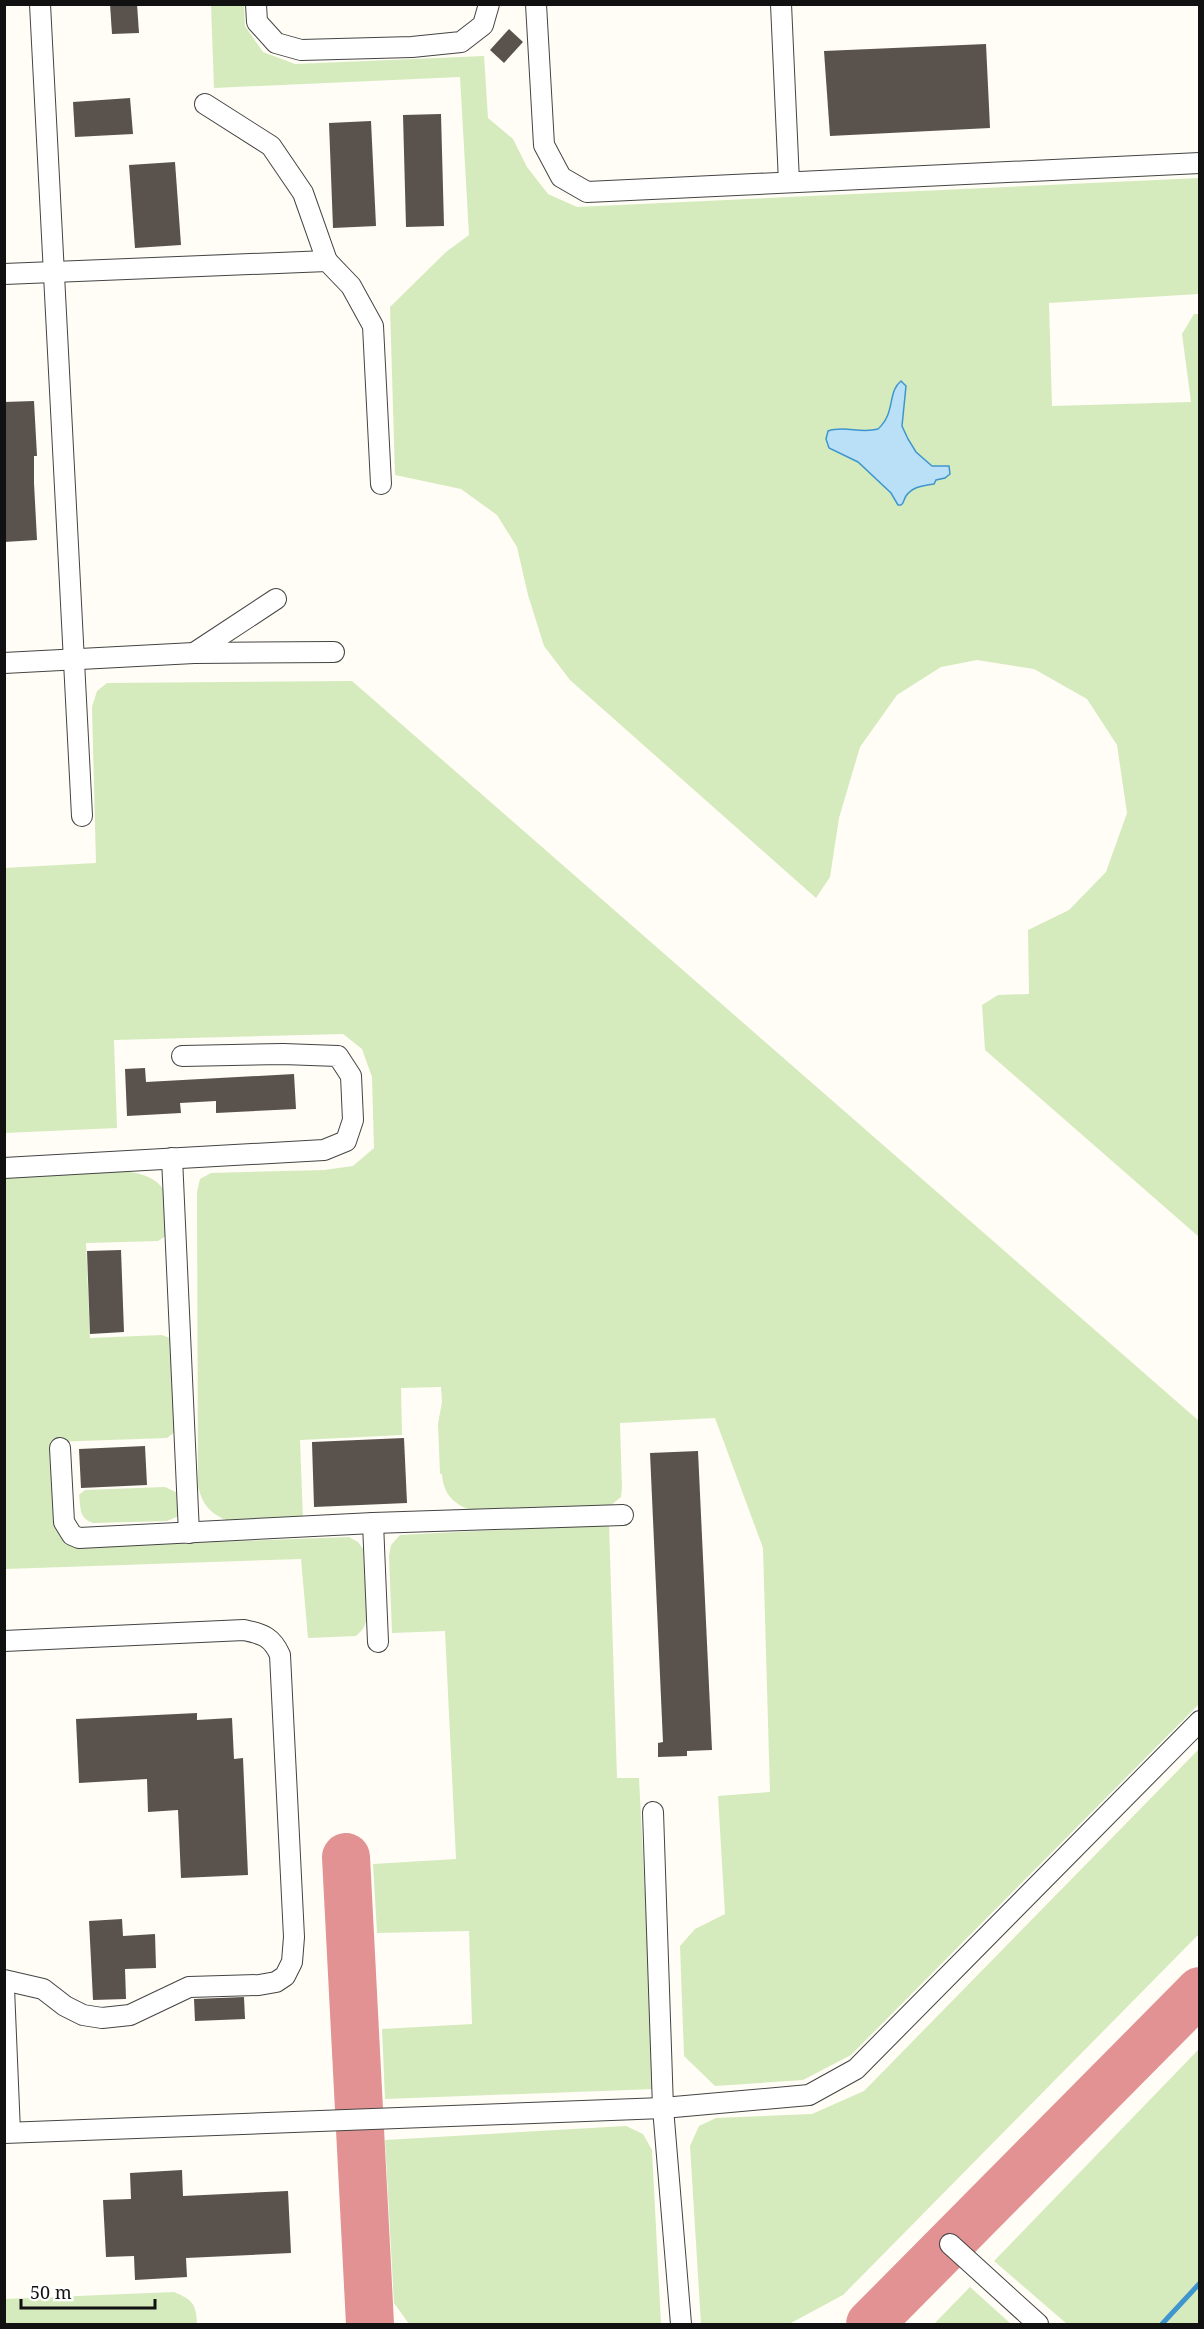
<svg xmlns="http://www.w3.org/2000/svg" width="1204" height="2329" viewBox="0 0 1204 2329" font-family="'Noto Serif',serif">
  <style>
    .green { fill: #d5ebbd }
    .water { fill: #b9e0f7; stroke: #3f96cf; stroke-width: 1.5 }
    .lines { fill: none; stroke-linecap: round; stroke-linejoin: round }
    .stream { stroke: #3f96cf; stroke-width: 5 }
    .taxiway { stroke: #e29292; stroke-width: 48 }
    .building { fill: #5a524d }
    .minor-casing { stroke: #444; stroke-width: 22 }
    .minor { stroke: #fff; stroke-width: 20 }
  </style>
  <rect width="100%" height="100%" fill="#fffdf5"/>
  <g class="green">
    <path d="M211,5H244L245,26L263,52L295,64L484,56L488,118L513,139L527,167L548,194L577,207L1199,178V294L1049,303L1052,406L1191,402L1182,334L1194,314H1199V1237L985,1050L982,1005L998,995L1029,994L1028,930L1069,910L1106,872L1127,813L1117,745L1087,699L1034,669L977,660L941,667L897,695L860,747L839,818L830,877L816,898L570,680L544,646L528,595L517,547L497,515L461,489L395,475L390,307L446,252L469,235L460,77L214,88Z"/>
    <path d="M352,681L1199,1421V1704L851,2055L803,2080L715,2086L684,2056L680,1946L695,1929L725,1914L718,1796L770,1792L763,1548L715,1418L620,1423L622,1488L621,1497L610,1506L476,1511C456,1507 443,1495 442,1474H440L438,1424L442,1402L441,1387L401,1388L402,1435L300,1440L303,1520L229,1521C211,1515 202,1504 198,1486L197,1192L200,1179L211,1173L324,1170L353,1166L374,1148L372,1077L362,1049L343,1034L114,1040L117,1128L5,1133L4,868L96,863L92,707L97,691L107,683Z"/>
    <path d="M122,1171C141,1173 160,1177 168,1198C171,1208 167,1225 166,1236L158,1241L86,1243L90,1338L162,1335L170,1338L176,1345L175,1432L167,1438L52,1442L56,1520L78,1547L349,1537L358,1542L363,1549L367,1619L363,1629L356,1636L308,1638L301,1559L5,1569L4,1176Z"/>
    <path d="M165,1487L178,1493L179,1516L167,1521L93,1523C79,1518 81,1509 79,1495L85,1490Z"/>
    <path d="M609,1524L617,1778H639L655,2089L385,2099L382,2029L472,2024L469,1931L377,1933L373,1864L456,1859L445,1631L392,1633L389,1556L391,1545L400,1535Z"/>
    <path d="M1199,1749V1934L843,2295L789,2324H701L690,2146L699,2126L716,2118L812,2114L864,2091Z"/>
    <path d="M1199,2049V2324H1067L994,2261Z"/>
    <path d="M626,2126L643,2134L652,2150L661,2324H409L394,2303L385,2140Z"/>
    <path d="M970,2287L1011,2324H934Z"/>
    <path d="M174,2292C193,2300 196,2304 197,2324H5V2299Z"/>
  </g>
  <path class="water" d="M901,381L906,386L902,426L908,439L916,452L932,466H949L950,474L945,478L936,480L934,484C923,486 913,486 906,496C904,499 904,503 901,505H898L891,493L858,462L829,448L826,439L828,431C845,425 860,434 878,429C896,413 887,392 901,381Z"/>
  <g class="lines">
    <path class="stream" d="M1162,2324L1200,2283"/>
    <g class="taxiway">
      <path d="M346,1857L370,2324"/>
      <path d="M870,2324L1200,1991"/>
    </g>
  </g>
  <g class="building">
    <path d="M110,4H137L139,33L112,34Z"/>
    <path d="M509,29L523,42L504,63L490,50Z"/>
    <path d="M986,44L990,128L830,136L824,51Z"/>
    <path d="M130,98L133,134L75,137L73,102Z"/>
    <path d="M441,114L444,226L406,227L403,115Z"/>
    <path d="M371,121L376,226L333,228L329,123Z"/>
    <path d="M175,162L181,245L135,248L129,165Z"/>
    <path d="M34,401L37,456H34V483L37,540L4,542V402Z"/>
    <path d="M145,1068L146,1082L294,1074L296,1109L216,1113V1101L180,1103L181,1113L127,1116L125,1069Z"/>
    <path d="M121,1250L124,1332L90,1334L87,1251Z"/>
    <path d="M404,1438L407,1503L314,1507L312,1442Z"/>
    <path d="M145,1446L147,1485L81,1488L79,1449Z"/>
    <path d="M698,1451L712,1750L687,1751V1756L658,1757V1743L663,1742L650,1453Z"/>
    <path d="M197,1713V1720L232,1718L234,1759L243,1758L248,1875L181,1878L178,1810L148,1812L147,1779L79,1783L76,1719Z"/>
    <path d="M122,1919L123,1936L155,1934L156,1968L125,1969L126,1999L93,2000L89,1921Z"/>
    <path d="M244,1997L245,2019L195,2021L194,1999Z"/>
    <path d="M182,2170L183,2196L288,2191L291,2253L186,2258L187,2277L135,2280L134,2256L106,2257L103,2200L131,2199L130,2173Z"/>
  </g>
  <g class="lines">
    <defs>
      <g id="minor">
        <path d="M40,4L82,816"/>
        <path d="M256,4L257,22L276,43L301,50L412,47L461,42L483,25L489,4"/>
        <path d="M536,4L544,145L561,177L587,192L1200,163"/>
        <path d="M781,4L789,182"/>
        <path d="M205,104L271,146L303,193L327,261"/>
        <path d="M4,274L327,261L351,286L373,326L381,484"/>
        <path d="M194,653L334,652"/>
        <path d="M4,663L194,653L276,599"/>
        <path d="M172,1158L189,1533"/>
        <path d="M4,1168L324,1150L346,1141L353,1120L351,1076L338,1056L283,1054L182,1056"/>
        <path d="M60,1448L64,1522L72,1535L79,1538L373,1523L623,1515"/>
        <path d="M373,1523L378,1642"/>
        <path d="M4,1641L244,1630C263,1634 272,1637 280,1655L294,1937L292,1962L285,1976L276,1982L259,1985L189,1987L130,2015L102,2018L83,2015L65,2006L43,1989L4,1980"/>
        <path d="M653,1812L663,2108L681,2324"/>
        <path d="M4,1988L10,2132"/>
        <path d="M4,2133L663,2108L809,2095L856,2069L1200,1721"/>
        <path d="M950,2244L1038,2324"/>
      </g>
    </defs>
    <use href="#minor" class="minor-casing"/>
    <use href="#minor" class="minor"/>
  </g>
  <rect width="1204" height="2329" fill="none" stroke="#111111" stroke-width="12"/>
  <path d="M21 2299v9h134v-9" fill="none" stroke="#111111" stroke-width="3"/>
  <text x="30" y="2299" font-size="18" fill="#111111" stroke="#ffffff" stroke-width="4.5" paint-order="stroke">50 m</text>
</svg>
